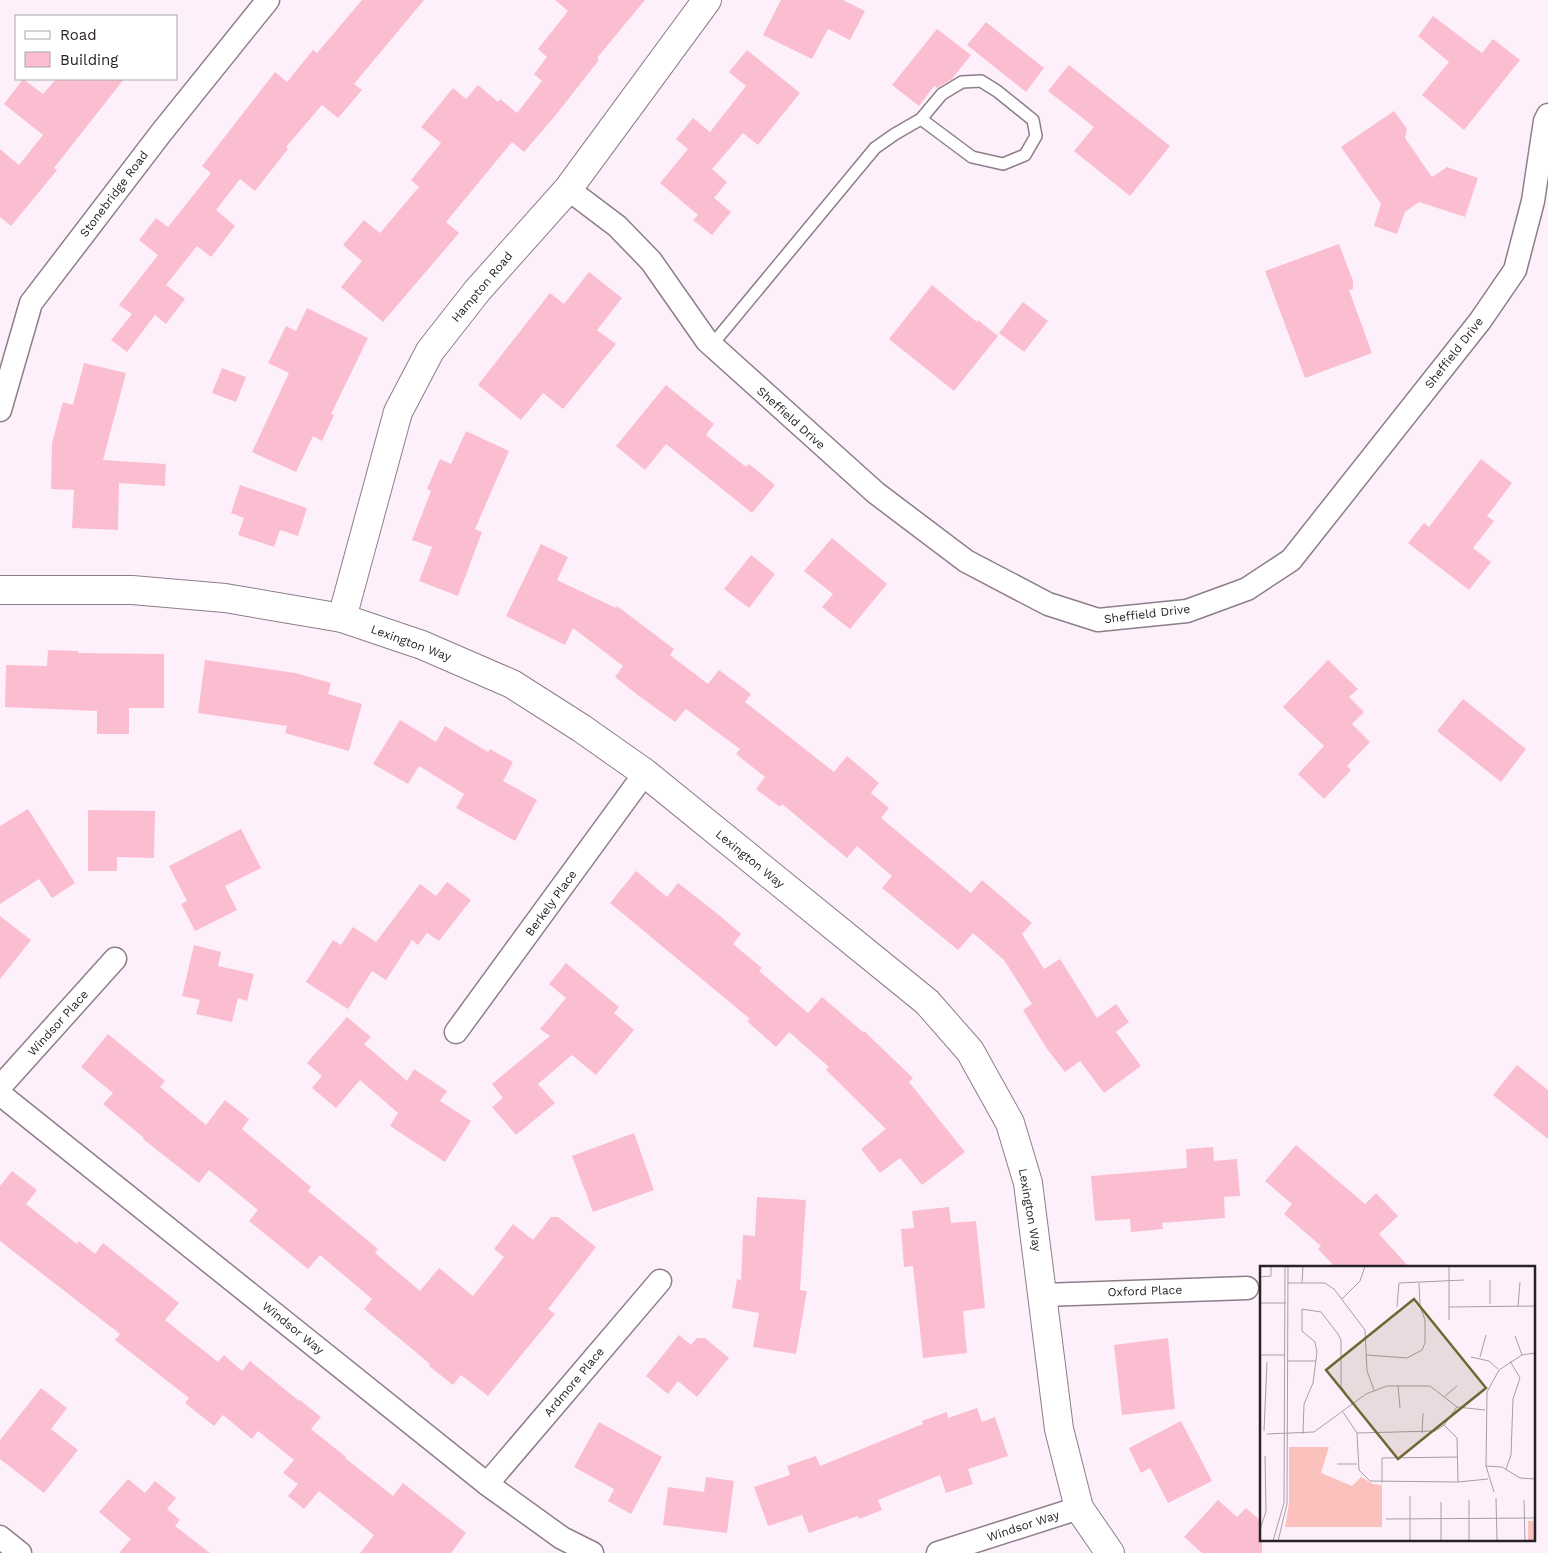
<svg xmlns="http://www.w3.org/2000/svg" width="1548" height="1553" viewBox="0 0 1548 1553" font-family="'Work Sans',sans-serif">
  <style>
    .building { fill: #fabed0 }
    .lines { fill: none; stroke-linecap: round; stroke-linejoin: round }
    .service-casing { stroke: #8d7e8a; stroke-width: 14 }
    .minor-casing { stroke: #8d7e8a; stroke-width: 25 }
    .tertiary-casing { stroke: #8d7e8a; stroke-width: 30 }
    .service { stroke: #fff; stroke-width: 11 }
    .minor { stroke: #fff; stroke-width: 22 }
    .tertiary { stroke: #fff; stroke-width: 28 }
    .labels { text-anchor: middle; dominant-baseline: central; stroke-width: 5; stroke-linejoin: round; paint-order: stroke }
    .street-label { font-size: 12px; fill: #282227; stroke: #fff }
    .inset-road { fill: none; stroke: #a89ea6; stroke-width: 1 }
    .view { fill: #716734; fill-opacity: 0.15; stroke: #716734; stroke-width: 2.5 }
    .inset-edge { fill: none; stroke: #282227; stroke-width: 2.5 }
  </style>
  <rect width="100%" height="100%" fill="#fef0fb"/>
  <g class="building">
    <path d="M362,0H424L354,84L362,90L338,118L322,105L286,147L288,149L255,191L240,179L216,210L235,226L211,257L197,246L166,285L185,299L166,324L155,315L127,352L111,340L132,314L119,305L158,255L139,240L156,218L168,227L211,173L202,166L275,72L287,82L313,50L317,53Z"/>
    <path d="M555,0H645L597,58L599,60L555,116L524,152L512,142L446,222L459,233L383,322L341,287L362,261L343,245L364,220L380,233L419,187L411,180L441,143L421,127L453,88L466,99L478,85L498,102L500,99L517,113L542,81L534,74L547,57L538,49L568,11Z"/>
    <path d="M781,0H843L865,11L850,40L828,29L812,59L763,35Z"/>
    <path d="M1433,16L1482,53L1493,39L1520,60L1464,130L1422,95L1449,62L1418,36Z"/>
    <path d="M986,22L1044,68L1026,92L967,45Z"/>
    <path d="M937,29L971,55L952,79L937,88L934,86L919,106L892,85Z"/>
    <path d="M747,50L800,93L758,145L743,133L712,169L727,182L714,198L731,212L712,235L693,220L698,215L660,183L688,149L676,139L693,118L710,132L746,86L729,72Z"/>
    <path d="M1069,65L1170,146L1130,196L1074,151L1094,127L1048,91Z"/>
    <path d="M23,79L43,94L56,79H124L54,168L57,170L11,226L0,217V149L19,165L43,135L4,104Z"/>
    <path d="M1394,111L1407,129L1405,138L1432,177L1447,167L1478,178L1465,217L1419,202L1405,212L1397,234L1374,226L1381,204L1341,147Z"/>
    <path d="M1339,244L1353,281V289L1349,290L1372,353L1305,378L1265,271Z"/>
    <path d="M589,272L622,298L597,330L616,344L563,409L543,393L521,420L478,385L550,293L564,304Z"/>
    <path d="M932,285L977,322L978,320L998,336L954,391L889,339Z"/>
    <path d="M1023,302L1048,321L1024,352L999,333Z"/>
    <path d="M307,308L368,338L331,414L334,415L322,441L313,436L296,472L252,452L289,373L268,363L286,326L296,331Z"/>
    <path d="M84,363L126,373L103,460L166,464L165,486L119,483L118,530L72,528L74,490L51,489L52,443L63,402L73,405Z"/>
    <path d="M222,368L246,377L236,402L212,393Z"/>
    <path d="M666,385L714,424L706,435L746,467L749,464L775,485L752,513L666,444L645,470L616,446Z"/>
    <path d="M466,431L509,451L475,529L482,532L458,596L419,581L432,547L412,540L431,491L427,489L440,459L451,464Z"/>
    <path d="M1481,459L1512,483L1487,516L1494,521L1473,548L1491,562L1469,590L1408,543L1424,523L1429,527Z"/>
    <path d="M240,485L307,508L298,536L280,530L274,547L238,535L244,518L231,513Z"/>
    <path d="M832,538L887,584L850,629L822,607L833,594L804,571Z"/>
    <path d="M541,544L568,557L557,580L616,608L617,606L674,649L670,655L708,684L719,670L751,694L745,702L834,772L847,756L879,783L871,793L889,808L881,818L971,893L982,880L1032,923L1022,934L1044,969L1060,959L1097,1018L1116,1004L1129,1022L1116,1032L1141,1066L1104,1093L1080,1061L1065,1072L1047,1049L1023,1010L1032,1004L1004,960L973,933L958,950L882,888L892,876L857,846L847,858L782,804L780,807L756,789L765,777L736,754L740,749L686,709L675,722L639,696L615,677L623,666L573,628L565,645L506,616Z"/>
    <path d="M751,555L775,574L749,608L724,589Z"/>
    <path d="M48,650L78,651V653L164,654V708H129V734H97V711L5,707L6,665L47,666Z"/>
    <path d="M205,660L295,673L331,683L328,694L362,704L349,751L285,733L287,726L198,713Z"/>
    <path d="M1328,660L1358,689L1349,697L1364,712L1352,724L1370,742L1347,766L1351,770L1324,799L1298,774L1324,746L1283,707Z"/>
    <path d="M1463,699L1526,749L1501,782L1437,731Z"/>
    <path d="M400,720L436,742L445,726L488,752L490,749L513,762L503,781L537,800L515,841L456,808L464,794L419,766L408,784L373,764Z"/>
    <path d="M28,809L75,883L52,898L39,879L0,904V826Z"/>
    <path d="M88,810L155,811L154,858L117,857V871H88Z"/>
    <path d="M241,829L261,868L225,886L237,910L195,931L181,904L187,901L169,866Z"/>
    <path d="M636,871L667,897L678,883L719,915L741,934L733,944L762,968L759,971L808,1013L822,997L863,1032L864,1031L913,1078L909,1082L965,1152L922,1185L900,1158L880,1173L861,1149L886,1129L826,1070L829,1067L789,1032L776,1047L747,1021L750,1019L610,903Z"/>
    <path d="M447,882L471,900L439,941L427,933L418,945L412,940L386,980L372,971L348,1009L306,982L333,940L341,945L353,927L376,942L420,884L436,896Z"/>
    <path d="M0,916L31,940L0,979Z"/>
    <path d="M194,945L221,952L218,966L254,974L247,1001L238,998L232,1022L196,1014L200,1000L182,996Z"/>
    <path d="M566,963L619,1007L614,1013L634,1030L596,1075L572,1055L538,1084L555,1103L516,1135L492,1107L503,1098L492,1084L550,1036L540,1029L566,998L549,984Z"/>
    <path d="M347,1017L371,1037L364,1044L407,1081L414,1069L447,1091L440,1101L471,1121L445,1162L390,1126L398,1113L360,1080L336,1108L312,1088L322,1076L307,1063Z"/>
    <path d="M108,1034L165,1081L160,1087L206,1125L225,1100L249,1119L242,1129L311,1187L308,1191L378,1249L375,1253L420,1291L439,1268L473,1296L504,1257L494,1249L513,1224L533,1240L551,1217H558L596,1247L548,1309L555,1314L488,1396L461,1375L453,1385L429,1366L430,1364L364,1309L372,1299L320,1255L308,1269L249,1221L258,1210L209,1170L199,1183L143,1139L144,1138L103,1104L113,1093L81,1067Z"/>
    <path d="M1517,1065L1548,1090V1139L1493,1095Z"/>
    <path d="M634,1133L654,1190L593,1212L572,1156Z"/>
    <path d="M1296,1145L1365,1204L1376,1193L1398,1216L1379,1234L1409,1267H1335L1318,1249L1321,1246L1284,1214L1292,1204L1265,1181Z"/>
    <path d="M1213,1147L1214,1161L1237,1159L1240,1196L1224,1197L1225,1218L1162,1223L1163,1229L1131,1232L1130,1219L1095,1221L1091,1176L1187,1168L1186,1149Z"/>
    <path d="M12,1171L37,1190L26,1204L77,1244L79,1241L95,1254L103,1243L179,1303L165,1320L218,1362L224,1355L242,1371L250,1361L299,1401L300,1400L321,1417L311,1429L346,1457L345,1458L393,1496L403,1483L466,1533L451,1553H360L374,1535L319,1491L304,1509L288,1496L298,1484L283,1473L294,1460L258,1431L252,1439L223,1415L214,1426L185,1403L189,1398L115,1340L120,1334L0,1241V1186Z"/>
    <path d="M757,1197L806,1200L800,1290L807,1291L796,1354L753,1347L759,1313L732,1308L737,1279L741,1280L743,1235L755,1236Z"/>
    <path d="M949,1207L951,1223L976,1221L985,1308L963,1311L967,1353L923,1358L913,1266L904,1267L901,1229L914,1228L912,1211Z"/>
    <path d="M679,1335L691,1345L697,1338H705L729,1358L697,1397L678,1381L668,1394L646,1376Z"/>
    <path d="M1168,1338L1175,1409L1122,1415L1114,1345Z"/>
    <path d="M41,1388L67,1408L51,1429L78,1450L44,1493L0,1459V1440Z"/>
    <path d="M977,1408L982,1422L995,1417L1008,1456L968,1469L973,1484L946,1493L940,1475L878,1500L882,1510L859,1519L858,1516L809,1533L802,1515L768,1526L754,1487L790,1475L787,1466L816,1456L820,1466L923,1424L922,1421L947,1412L948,1418Z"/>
    <path d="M1181,1421L1212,1481L1168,1503L1150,1468L1141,1473L1129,1448Z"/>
    <path d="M599,1422L662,1457L631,1514L608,1501L614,1489L574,1467Z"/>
    <path d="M706,1477L734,1481L727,1533L663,1525L668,1487L704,1492Z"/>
    <path d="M128,1479L145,1493L155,1481L176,1498L167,1509L180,1520L175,1526L210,1553H119L131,1539L99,1512Z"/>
    <path d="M1218,1500L1237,1517L1246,1508L1262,1522V1553H1202L1184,1537Z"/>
  </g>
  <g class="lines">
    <defs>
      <path id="service" d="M711,346L875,148L895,134L921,119L942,94L962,82L981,81L997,91L1033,120L1036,136L1025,155L1003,164L972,157L921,119"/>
      <g id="minor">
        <path d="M568,189L617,226L651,261L707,341L876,493L966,561L1048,604L1098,620L1187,611L1247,589L1291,560L1480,321L1515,270L1533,201L1545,121L1548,115"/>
        <path d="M0,410L31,303L161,133L268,0"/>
        <path d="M456,1032L645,773"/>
        <path d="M0,1087L115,959"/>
        <path d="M0,1094L487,1484L562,1538L592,1553"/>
        <path d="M1043,1295L1247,1288"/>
        <path d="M487,1484L660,1281"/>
        <path d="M0,1537L20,1553"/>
        <path d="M938,1553L1079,1508"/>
      </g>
      <g id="tertiary">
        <path d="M0,590H132L225,598L342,618L422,645L512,684L581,728L645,773L927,1002L970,1051L1010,1123L1028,1183L1059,1429L1079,1508L1110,1553"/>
        <path d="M342,618L398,412L430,351L477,291L568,189L707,0"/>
      </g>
    </defs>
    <use href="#service" class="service-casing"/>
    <use href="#minor" class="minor-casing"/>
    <use href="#tertiary" class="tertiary-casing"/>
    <use href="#service" class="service"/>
    <use href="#minor" class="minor"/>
    <use href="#tertiary" class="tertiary"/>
  </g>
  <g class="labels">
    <g class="street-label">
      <text transform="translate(114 194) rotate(-53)">Stonebridge Road</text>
      <text transform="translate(482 287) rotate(-50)">Hampton Road</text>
      <text transform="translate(1454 353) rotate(-52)">Sheffield Drive</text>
      <text transform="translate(791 418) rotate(42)">Sheffield Drive</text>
      <text transform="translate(1147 614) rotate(-7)">Sheffield Drive</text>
      <text transform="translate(411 643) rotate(20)">Lexington Way</text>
      <text transform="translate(750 859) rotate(39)">Lexington Way</text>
      <text transform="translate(551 903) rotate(-54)">Berkely Place</text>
      <text transform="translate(58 1023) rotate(-48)">Windsor Place</text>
      <text transform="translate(1030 1210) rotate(80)">Lexington Way</text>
      <text transform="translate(1145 1291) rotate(-2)">Oxford Place</text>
      <text transform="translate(293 1328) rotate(39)">Windsor Way</text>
      <text transform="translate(574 1382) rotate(-50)">Ardmore Place</text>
      <text transform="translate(1023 1526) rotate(-18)">Windsor Way</text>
    </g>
  </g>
  <g transform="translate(1260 1266)">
    <rect width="275" height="275" fill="#fef0fb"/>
    <path d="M29,181H69L61,207L92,220L101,211L113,218L122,219V261H25L29,237ZM268,255H275V275H268Z" fill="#fac1bd"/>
    <path class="inset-road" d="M189,0V54M0,11L11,10V0M230,14V38M28,17H65L74,23L105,64L107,105L114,124M42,17L43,0M82,33L100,15L105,0M0,37H26M137,41L139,17L204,14M189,41L275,40M258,41L260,16M255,70L262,89M0,89H25M107,89L147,92L162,84L165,77V54L160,40L159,17M211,91L229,95L238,103M220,91L226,69M28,95H56M138,119L140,142M185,130L197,120M83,146L97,167L99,204L110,215L198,216L228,213M184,159L197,172L198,216M4,165L7,96M97,167L175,165L184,159L197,141M162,167L163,147M7,168L54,166L106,128L127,120H170L197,141L225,144M43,168L44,138L53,117L57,86L55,76L42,65V43L61,46L78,68L81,74V120L93,139M77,198H97M226,200L242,201L260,212L275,213M246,203L251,189L253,133L260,112L250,95M122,217V192L198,191M234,226L226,200L227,126L239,104L262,89L275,87M150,230V275M236,232L237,275M209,234V275M264,234L265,275M181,236V275M126,253L275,252M0,264L6,245L5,190M13,275L24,237L25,0M18,275L27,238L28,0"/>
    <path class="view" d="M154,33L226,122L138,193L66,104Z"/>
    <rect width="275" height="275" class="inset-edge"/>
  </g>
  <rect x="15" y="15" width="162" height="65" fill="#ffffff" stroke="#a9a7a9"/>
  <rect x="25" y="31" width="25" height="8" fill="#ffffff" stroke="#a9a7a9"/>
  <text x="60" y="40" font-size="15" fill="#282227">Road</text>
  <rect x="25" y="52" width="25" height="15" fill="#fabed0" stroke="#a9a7a9"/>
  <text x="60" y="65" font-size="15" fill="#282227">Building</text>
</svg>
